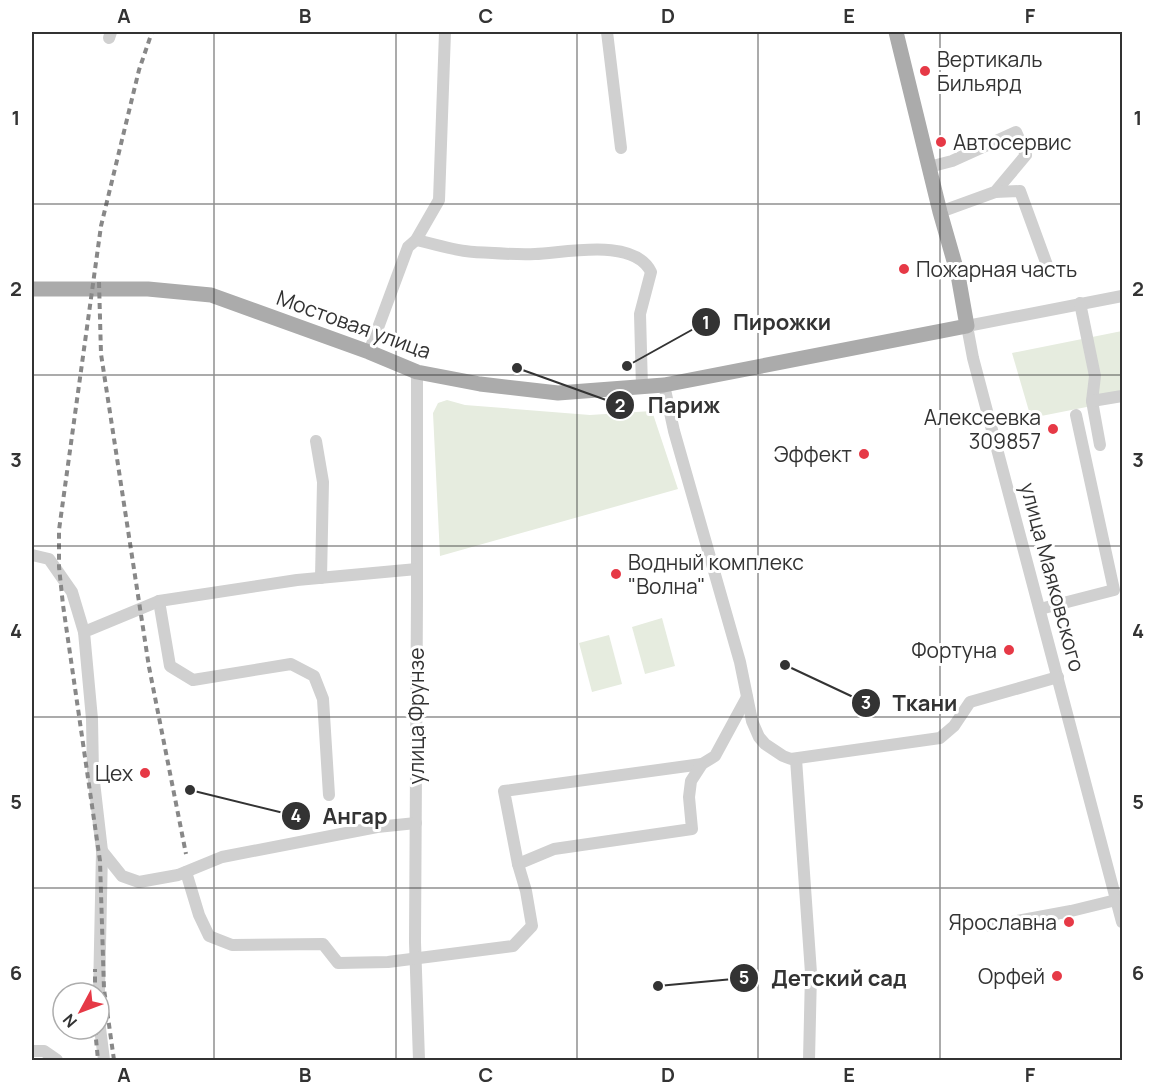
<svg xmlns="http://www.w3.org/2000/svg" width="1154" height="1092" viewBox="0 0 1154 1092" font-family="Manrope,sans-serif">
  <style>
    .green { fill: #e6ecdf }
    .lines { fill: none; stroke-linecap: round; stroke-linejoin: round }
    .minor { stroke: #d0d0d0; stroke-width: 12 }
    .major { stroke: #ababab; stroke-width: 15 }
    .rail { stroke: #888; stroke-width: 4; stroke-dasharray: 6 4.5; stroke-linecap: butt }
    .grid { fill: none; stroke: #333; stroke-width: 1.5; stroke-opacity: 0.55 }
    .poi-dot { fill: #e63946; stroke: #fff; stroke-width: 2 }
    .labels { text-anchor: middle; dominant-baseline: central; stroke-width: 6; stroke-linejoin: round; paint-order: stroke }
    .poi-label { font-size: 21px; fill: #333; stroke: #fff; text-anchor: end }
    .street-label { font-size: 21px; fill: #333; stroke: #fff }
    .leader { fill: none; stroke: #333; stroke-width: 2 }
    .callout-dot { fill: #333; stroke: #fff; stroke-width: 2 }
    .mark-label { font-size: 18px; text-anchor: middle; font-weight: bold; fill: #fff }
    .callout-label { font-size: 22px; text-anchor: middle; font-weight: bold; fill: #333; stroke: #fff; stroke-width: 6; stroke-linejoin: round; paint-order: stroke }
    .neatline { fill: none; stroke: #333; stroke-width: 2 }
    .grid-label { font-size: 20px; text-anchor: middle; font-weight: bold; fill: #333 }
  </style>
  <rect width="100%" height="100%" fill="#fff"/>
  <g class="green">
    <path d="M1122,331V400L1031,418L1012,353Z"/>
    <path d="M447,400L465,405L590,415L652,411L678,489L440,556L433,413L438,403Z"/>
    <path d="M662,618L675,666L645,674L632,627Z"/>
    <path d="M609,635L622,684L592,692L579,643Z"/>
  </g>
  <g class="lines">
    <g class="minor">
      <path d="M607,32L621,148"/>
      <path d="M109,38L111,32"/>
      <path d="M929,167L952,161L1016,132L1026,155L995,192L940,212"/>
      <path d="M995,192L1020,191L1047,265"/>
      <path d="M416,240C435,244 455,251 474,252C494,253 515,255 535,254C565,253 634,237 651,272L640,314L642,388"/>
      <path d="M1122,296L967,326L973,358L1122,922"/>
      <path d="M1080,303L1095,376L1092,401L1100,445"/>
      <path d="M369,352L408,247L416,240L439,200L445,32"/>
      <path d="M417,372V596L415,942L419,1060"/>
      <path d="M664,385L674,431L740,662L752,721L759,737L765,744L783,756L791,759L940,738L954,726L970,702L1058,677"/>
      <path d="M1092,401L1122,396"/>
      <path d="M316,441L323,482L321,578"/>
      <path d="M32,555L49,559L72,592L84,632"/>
      <path d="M159,601L170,666L193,680L291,664L314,676L323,699L329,795"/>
      <path d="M1040,609L1114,590L1076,415"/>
      <path d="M796,759L811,973L809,1060"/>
      <path d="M102,851L122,876L139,882L178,875L222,857L377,827L416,823"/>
      <path d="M518,864L504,791L702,764"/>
      <path d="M186,872L199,915L209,936L232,945L323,944L338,963L388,962L513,946L532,926L526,891L518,864L554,849L692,829L689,797L691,781L702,764L715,756L747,697"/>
      <path d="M990,926L1071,911L1116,900"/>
      <path d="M99,993L102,851L93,773L92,719L84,632L159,601L297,580L417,569"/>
      <path d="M99,1020L104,1060"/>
      <path d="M32,1051H44L57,1060"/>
    </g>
    <path class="major" d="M32,289H148L211,295L369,352L417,372L480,384L558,393L664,385L967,326L958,275L940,212L896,32"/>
    <g class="rail">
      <path d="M99,282L101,354L149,667L186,854"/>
      <path d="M95,993V969"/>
      <path d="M95,1029L98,1060"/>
      <path d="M114,1060L104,989L100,861L63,605L59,567V530L101,226L139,70L152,32"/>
    </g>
  </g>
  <path class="grid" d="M214,32V1060M396,32V1060M577,32V1060M758,32V1060M940,32V1060M32,204H1122M32,375H1122M32,546H1122M32,717H1122M32,888H1122"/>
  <g class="poi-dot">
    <circle cx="925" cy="71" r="6"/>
    <circle cx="941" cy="142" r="6"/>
    <circle cx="904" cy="269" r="6"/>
    <circle cx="1053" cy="429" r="6"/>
    <circle cx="864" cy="454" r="6"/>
    <circle cx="616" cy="574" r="6"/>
    <circle cx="1009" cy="650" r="6"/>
    <circle cx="145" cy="773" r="6"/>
    <circle cx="1069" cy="922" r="6"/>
    <circle cx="1057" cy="976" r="6"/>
  </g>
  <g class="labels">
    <g class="poi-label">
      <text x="937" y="59" text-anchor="start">Вертикаль<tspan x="937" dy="24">Бильярд</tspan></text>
      <text x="953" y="142" text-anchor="start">Автосервис</text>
      <text x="916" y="269" text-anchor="start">Пожарная часть</text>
      <text x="1041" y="417">Алексеевка<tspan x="1041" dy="24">309857</tspan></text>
      <text x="852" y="454">Эффект</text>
      <text x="628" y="562" text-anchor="start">Водный комплекс<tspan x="628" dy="24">"Волна"</tspan></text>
      <text x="997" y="650">Фортуна</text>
      <text x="133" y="773">Цех</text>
      <text x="1057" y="922">Ярославна</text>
      <text x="1045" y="976">Орфей</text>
    </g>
    <g class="street-label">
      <text transform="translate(354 324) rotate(20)">Мостовая улица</text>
      <text transform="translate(1053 577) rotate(75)">улица Маяковского</text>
      <text transform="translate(416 716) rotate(-90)">улица Фрунзе</text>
    </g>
  </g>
  <path class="leader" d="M627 366L706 322M517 368L620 405M785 665L866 703M190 790L296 816M658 986L744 978"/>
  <g class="callout-dot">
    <circle cx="627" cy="366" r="6"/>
    <circle cx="517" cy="368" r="6"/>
    <circle cx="785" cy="665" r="6"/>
    <circle cx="190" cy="790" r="6"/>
    <circle cx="658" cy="986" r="6"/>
    <circle cx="706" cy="322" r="15"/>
    <circle cx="620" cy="405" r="15"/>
    <circle cx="866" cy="703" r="15"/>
    <circle cx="296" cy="816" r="15"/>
    <circle cx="744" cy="978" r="15"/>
  </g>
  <g class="mark-label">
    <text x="706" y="329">1</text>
    <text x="620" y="412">2</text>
    <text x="866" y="709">3</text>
    <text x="296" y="822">4</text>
    <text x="744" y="984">5</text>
  </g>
  <g class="callout-label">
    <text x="782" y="330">Пирожки</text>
    <text x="684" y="413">Париж</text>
    <text x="925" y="711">Ткани</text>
    <text x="355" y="824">Ангар</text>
    <text x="839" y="986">Детский сад</text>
  </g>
  <rect width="1154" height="1092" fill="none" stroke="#ffffff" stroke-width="66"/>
  <g transform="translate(81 1011) rotate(229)"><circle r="28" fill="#ffffff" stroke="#adadad" stroke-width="1.5"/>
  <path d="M0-4.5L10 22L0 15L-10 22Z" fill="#e63946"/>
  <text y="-9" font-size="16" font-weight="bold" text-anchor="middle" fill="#333333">N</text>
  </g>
  <rect x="33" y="33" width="1088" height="1026" class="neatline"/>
  <g class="grid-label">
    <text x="124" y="23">A</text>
    <text x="305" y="23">B</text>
    <text x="486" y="23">C</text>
    <text x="668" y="23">D</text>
    <text x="849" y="23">E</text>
    <text x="1030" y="23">F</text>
    <text x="16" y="125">1</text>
    <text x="1138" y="125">1</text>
    <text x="16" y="296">2</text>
    <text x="1138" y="296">2</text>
    <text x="16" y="467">3</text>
    <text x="1138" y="467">3</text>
    <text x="16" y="638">4</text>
    <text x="1138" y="638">4</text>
    <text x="16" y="809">5</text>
    <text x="1138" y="809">5</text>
    <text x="16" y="980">6</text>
    <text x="1138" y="980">6</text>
    <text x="124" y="1082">A</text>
    <text x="305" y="1082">B</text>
    <text x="486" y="1082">C</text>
    <text x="668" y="1082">D</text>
    <text x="849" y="1082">E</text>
    <text x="1030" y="1082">F</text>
  </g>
</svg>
